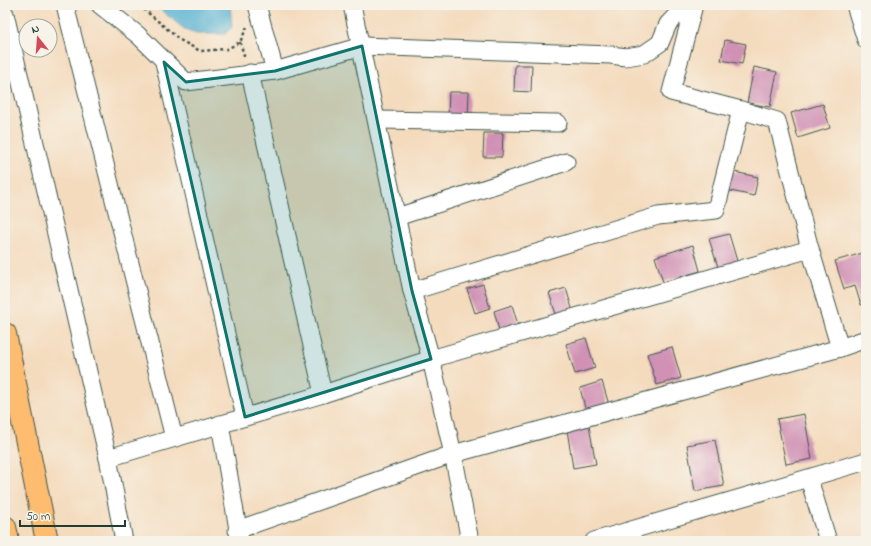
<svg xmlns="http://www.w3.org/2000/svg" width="871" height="546" viewBox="0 0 871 546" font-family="'Indie Flower',sans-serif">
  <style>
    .water { fill: #55b1d3; stroke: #3a7784 }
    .building { fill: #d091b5 }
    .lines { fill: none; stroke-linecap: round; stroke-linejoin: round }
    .minor-casing { stroke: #3f5549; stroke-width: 19 }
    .highway-casing { stroke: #3f5549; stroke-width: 24 }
    .path { stroke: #3f5549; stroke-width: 2.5; stroke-dasharray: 3 3; stroke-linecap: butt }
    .minor { stroke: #fff; stroke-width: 17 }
    .highway { stroke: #fdbc6f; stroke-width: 22 }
    .marked { fill: #0f766e; fill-opacity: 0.2; stroke: #0f766e; stroke-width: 3; stroke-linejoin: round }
  </style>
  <rect width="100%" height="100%" fill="#f7f3e8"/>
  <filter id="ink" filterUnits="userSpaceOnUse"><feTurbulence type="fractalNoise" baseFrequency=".025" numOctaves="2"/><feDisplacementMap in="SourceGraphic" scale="8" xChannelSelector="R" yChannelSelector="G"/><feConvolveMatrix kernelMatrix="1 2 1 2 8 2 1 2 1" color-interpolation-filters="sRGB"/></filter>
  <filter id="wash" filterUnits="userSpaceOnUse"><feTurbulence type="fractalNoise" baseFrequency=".012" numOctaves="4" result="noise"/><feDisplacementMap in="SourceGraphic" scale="16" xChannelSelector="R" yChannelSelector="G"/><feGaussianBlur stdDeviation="0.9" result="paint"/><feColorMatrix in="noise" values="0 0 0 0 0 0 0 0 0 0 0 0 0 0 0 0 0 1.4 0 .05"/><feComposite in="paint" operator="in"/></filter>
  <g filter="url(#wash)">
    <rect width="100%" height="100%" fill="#f4dbbe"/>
    <path class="water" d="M155,5H230L232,27L225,34H196L183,28Z"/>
    <g id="blocks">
      <g class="building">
        <path d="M725,40L746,44L742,64L721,60Z"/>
        <path d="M515,65H532L531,92L514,91Z"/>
        <path d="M754,67L777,72L770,107L747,103Z"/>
        <path d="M449,92H469L468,117L448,116Z"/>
        <path d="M823,104L830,128L798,138L791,113Z"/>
        <path d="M484,133H503L502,157H483Z"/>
        <path d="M729,171L758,177L754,196L726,190Z"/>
        <path d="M729,234L737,261L718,267L709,239Z"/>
        <path d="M693,245L700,271L663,282L655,257Z"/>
        <path d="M866,252V304L861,305L855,286L844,289L835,261Z"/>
        <path d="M483,284L490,308L475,313L467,289Z"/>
        <path d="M566,288L573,312L557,317L549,293Z"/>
        <path d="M512,305L519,328L500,334L494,311Z"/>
        <path d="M586,338L595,368L575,374L566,344Z"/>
        <path d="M672,347L681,378L657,385L647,354Z"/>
        <path d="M602,381L609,405L586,412L580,388Z"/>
        <path d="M804,414L812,459L786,464L777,419Z"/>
        <path d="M589,426L596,464L573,468L567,430Z"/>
        <path d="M715,440L724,486L695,491L687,445Z"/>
      </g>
    </g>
  </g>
  <g filter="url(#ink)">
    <use href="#blocks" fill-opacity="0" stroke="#3f5549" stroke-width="1"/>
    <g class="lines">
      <defs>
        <g id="minor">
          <path d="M65,5L174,438"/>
          <path d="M100,5L138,35L186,82L275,71L362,46L611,55L626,57L644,54L660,43L668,24L686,5"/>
          <path d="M257,5L275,71"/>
          <path d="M352,5L412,291L431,359L453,454L470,541"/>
          <path d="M855,5L866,40"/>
          <path d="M5,14L108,458L124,541"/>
          <path d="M164,62L245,417"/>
          <path d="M250,73L323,394"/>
          <path d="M741,110L777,121L810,249L840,348L866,339"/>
          <path d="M377,120L558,123"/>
          <path d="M397,217L566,162"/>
          <path d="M412,291L658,216L716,210L741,110L671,92L694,5"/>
          <path d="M220,424L240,541"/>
          <path d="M108,458L323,394L431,359L810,249"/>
          <path d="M809,479L828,541"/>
          <path d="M237,530L453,454L840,348"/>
          <path d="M594,541L866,461"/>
        </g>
        <g id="highway">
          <path d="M5,334L47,541"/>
          <path d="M5,527L8,541"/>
        </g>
      </defs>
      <use href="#minor" class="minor-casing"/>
      <use href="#highway" class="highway-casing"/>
      <g class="path">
        <path d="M139,5L180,40L200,51L227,49L240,42L247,27"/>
        <path d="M240,42L245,59"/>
      </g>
      <use href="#minor" class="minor"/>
      <use href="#highway" class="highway"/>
    </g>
  </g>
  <path class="marked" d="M362,46L412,291L431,359L245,417L164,62L186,82L275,71Z"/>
  <rect width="871" height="546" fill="none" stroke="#f7f3e8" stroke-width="20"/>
  <g transform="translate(38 38) rotate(343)"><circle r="19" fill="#f7f3e8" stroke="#a1aaa0"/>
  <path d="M0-3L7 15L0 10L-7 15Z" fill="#d1495b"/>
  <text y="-6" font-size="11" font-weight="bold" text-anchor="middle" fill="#1f3d34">N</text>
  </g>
  <path d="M20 520v6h105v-6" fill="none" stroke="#1f3d34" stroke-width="2"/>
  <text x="26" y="520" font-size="12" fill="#1f3d34" stroke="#f7f3e8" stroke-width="3" paint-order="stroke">50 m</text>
</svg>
